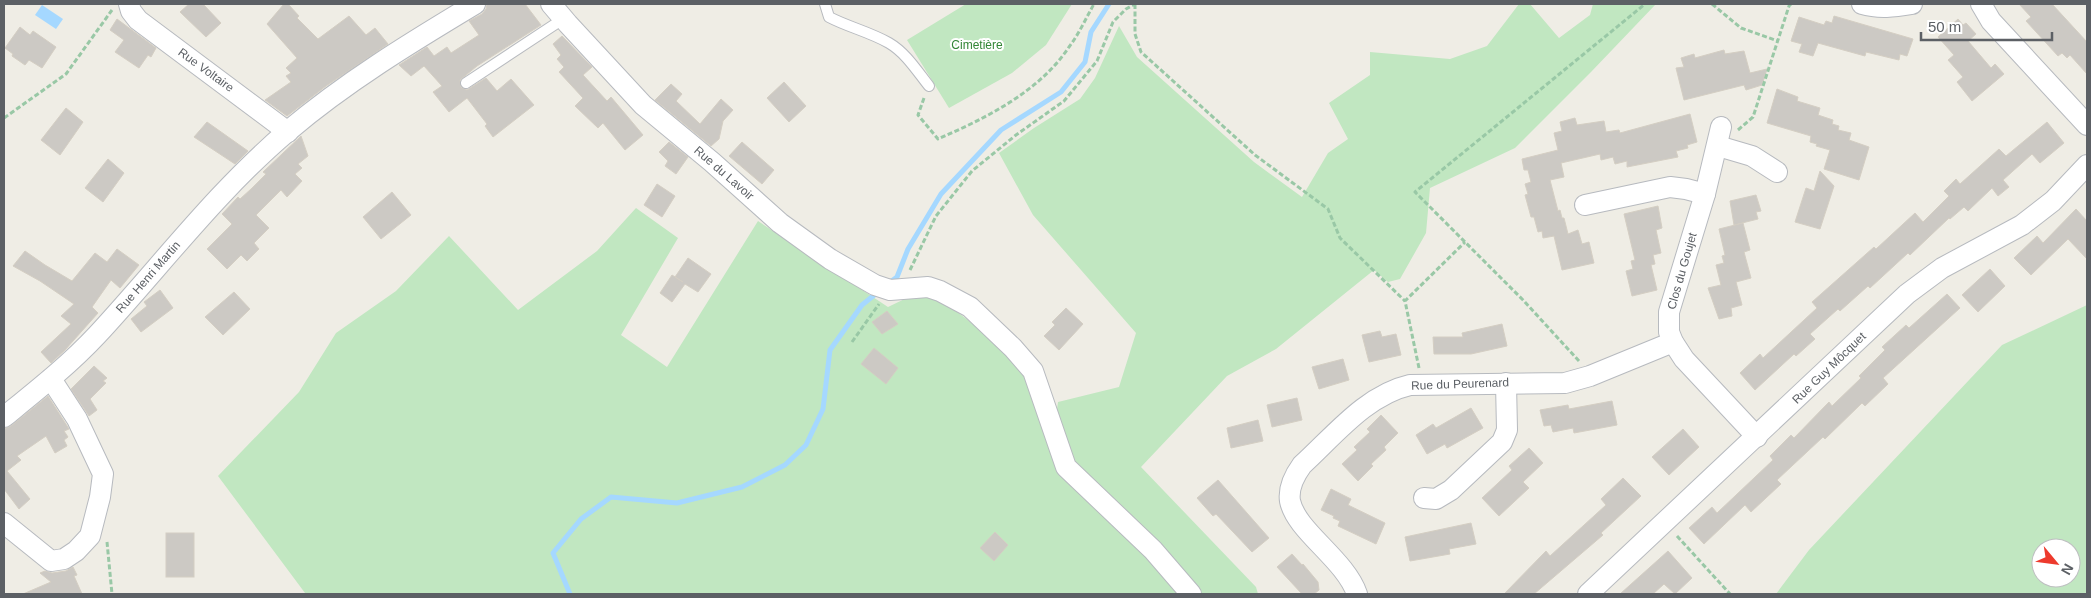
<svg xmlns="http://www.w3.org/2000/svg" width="2091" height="598" viewBox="0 0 2091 598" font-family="Helvetica,sans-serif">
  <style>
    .green { fill: #c1e7c1; fill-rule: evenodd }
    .water { fill: #a5d8ff }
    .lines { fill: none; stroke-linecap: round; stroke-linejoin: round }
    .stream { stroke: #a5d8ff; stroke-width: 5 }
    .building { fill: #ccc9c4; stroke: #d4cec3 }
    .service-casing { stroke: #b7babf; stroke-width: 12 }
    .minor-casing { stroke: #b7babf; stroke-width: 22 }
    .path { stroke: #99c8a6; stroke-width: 3; stroke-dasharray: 5 2.5; stroke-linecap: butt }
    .service { stroke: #fff; stroke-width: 10 }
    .minor { stroke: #fff; stroke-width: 20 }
    .labels { text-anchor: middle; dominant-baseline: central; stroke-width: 4; stroke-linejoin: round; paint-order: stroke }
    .park-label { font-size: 12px; fill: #338636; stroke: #fff }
    .street-label { font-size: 12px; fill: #5c6065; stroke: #fff }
  </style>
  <rect width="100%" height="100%" fill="#efede5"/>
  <g class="green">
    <path d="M966,4H1072L1046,45L1012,73L949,108L907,40Z"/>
    <path d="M1519,4H1530L1559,38L1590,15L1593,4H1656L1591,72L1515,148L1430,188L1426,233L1400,279L1388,282L1374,270L1276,349L1227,376L1141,467L1256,587L1258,594H303L305,593L218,476L299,392L336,333L396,291L449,236L518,310L597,251L636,208L678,238L621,335L667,367L758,221L888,307L915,294L939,298L1007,350L1032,387L1051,452L1058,402L1119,387L1136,333L1033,215L999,153L1034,128L1080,99L1095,78L1119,26L1137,57L1254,162L1302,197L1328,153L1348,139L1329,103L1370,75V52L1450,59L1487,46Z"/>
    <path d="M2087,305V594H1776L1809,550L2002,345ZM2041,548H2071V578H2041Z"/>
  </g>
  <path class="water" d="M42,5L63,19L56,29L35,15Z"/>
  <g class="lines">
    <g class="stream">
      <path d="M889,283L897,277L908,249L941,194L1001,130L1061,92L1085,62L1091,32L1109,4"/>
      <path d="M570,594L553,553L581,519L611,497L677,503L742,487L785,465L806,445L823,409L830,350L862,305L878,292"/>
    </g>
  </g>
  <g class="building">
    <path d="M189,4H203L221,23L206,37L180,12Z"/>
    <path d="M284,4H288L299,16L297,18L318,39L349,16L366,35L375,28L388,44L326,86L287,116L265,100L291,82L286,76L291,73L286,68L297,58L267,24Z"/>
    <path d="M487,4H525L541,25L477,66L460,80L461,87L467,90L486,78L497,91L511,79L534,105L493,137L485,126L487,124L467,98L449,112L433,92L442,86L424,66L411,76L399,65L427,47L434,56L447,47L451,53L479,35L469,21L482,14L486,9Z"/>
    <path d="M2019,4H2052L2087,42V74L2070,55L2067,58L2062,53L2058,56L2026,21L2031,17Z"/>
    <path d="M1834,16L1913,39L1907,56L1900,54L1899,60L1866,52L1865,56L1818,43L1813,56L1799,52L1802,44L1791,41L1799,17L1824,25L1826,21L1832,23Z"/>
    <path d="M117,19L156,48L151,57L148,55L139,68L115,52L124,40L110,30Z"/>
    <path d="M1958,19L1963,25L1966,23L1976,34L1968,41L1991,68L1995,64L2004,74L1972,101L1957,82L1963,77L1948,60L1954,55L1938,37Z"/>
    <path d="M20,27L30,35L33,31L56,47L42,68L29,60L25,65L12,56L13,54L5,48Z"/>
    <path d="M562,36L592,67L583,75L607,101L611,97L643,135L625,150L603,123L598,128L575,106L583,98L559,72L564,67L557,59L561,55L553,44Z"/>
    <path d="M1724,50L1725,54L1744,51L1750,73L1767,69L1762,85L1746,90L1744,85L1684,100L1676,68L1684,67L1681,58L1694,54L1695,58Z"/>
    <path d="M784,82L806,106L789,122L767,98Z"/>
    <path d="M671,84L682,94L676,101L700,124L721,99L733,110L723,121L719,139L711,146L655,100Z"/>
    <path d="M1777,89L1798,97L1797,101L1820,108L1818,115L1833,120L1832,124L1839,126L1838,130L1851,133L1849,140L1869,147L1859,180L1824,169L1830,150L1816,146L1817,144L1810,142L1811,136L1767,123Z"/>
    <path d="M66,108L83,122L60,155L41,140Z"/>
    <path d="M1690,114L1697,142L1687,145L1688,148L1676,151L1678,157L1627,167V161L1615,164L1613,157L1601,160L1600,154L1561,163L1564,177L1550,180L1558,211L1560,210L1562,218H1564L1568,234L1578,230L1582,244L1589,242L1594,263L1562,270L1554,236L1543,238L1542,231L1538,232L1534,217H1531L1525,195L1528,194L1525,184L1531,182L1528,170H1524L1522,159L1558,150L1554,133L1562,131L1560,122L1575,118L1577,125L1604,121L1606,132L1619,130L1620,133Z"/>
    <path d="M207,122L248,151L235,164L194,137Z"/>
    <path d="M2047,122L2064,143L2040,163L2032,154L2003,180L2009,187L1998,196L1992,188L1968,211L1964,207L1950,219L1949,218L1910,255L1908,253L1870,288L1868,286L1840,311L1838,309L1810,334L1815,339L1796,356L1794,354L1755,390L1740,373L1760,354L1763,358L1817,308L1812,302L1874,247L1876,249L1915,213L1923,222L1949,196L1944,191L1956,179L1960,184L1999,149L2006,156Z"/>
    <path d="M301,136L308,156L298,164L302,168L295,174L302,181L287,197L281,190L256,215L269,228L254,243L259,249L247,261L241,255L227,269L207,249L232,224L222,214L238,197L240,199L251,189L266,174L263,172Z"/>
    <path d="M669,142L688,157L676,174L665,166L668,161L659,152Z"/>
    <path d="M742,142L774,170L762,184L729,156Z"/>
    <path d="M108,159L124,173L103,202L85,188Z"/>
    <path d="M1820,171L1834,186L1820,229L1795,222L1806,188L1814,191Z"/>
    <path d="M657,184L675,196L662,217L644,205Z"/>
    <path d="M392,192L411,215L381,239L363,217Z"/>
    <path d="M1756,195L1761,211L1756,212L1758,219L1734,225L1730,201Z"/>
    <path d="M1658,206L1662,228L1656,230L1661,253L1653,255L1655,264L1651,265L1657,290L1632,296L1626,271L1633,269L1631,261L1635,260L1624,214Z"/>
    <path d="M2076,209L2087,221V259L2068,239L2031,275L2014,258L2037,236L2043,243Z"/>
    <path d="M1743,223L1750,250L1744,252L1751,278L1736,282L1742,305L1731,308L1732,316L1719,319L1708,288L1721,285L1716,265L1724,263L1722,256L1725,255L1719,229Z"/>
    <path d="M117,249L139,265L120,288L111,280L92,307L98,313L65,350L51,363L41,352L71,324L61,316L74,304L40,281L13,266L25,251L45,265L72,281L95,253L107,262Z"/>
    <path d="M688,258L711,274L698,292L685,284L672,302L660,293L672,275L683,282L675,277Z"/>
    <path d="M1990,269L2005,286L1978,312L1962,295Z"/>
    <path d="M160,290L173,308L141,332L131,319L147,306L144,302Z"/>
    <path d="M234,292L250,309L223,335L205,317Z"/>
    <path d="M1947,294L1960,308L1883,378L1888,384L1865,406L1862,403L1825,439L1823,437L1777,480L1781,484L1751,512L1745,505L1704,544L1689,528L1712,507L1717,513L1773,460L1770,456L1791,435L1794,438L1829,402L1832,406L1861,378L1859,376L1885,350L1882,347L1906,325L1909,328Z"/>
    <path d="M1066,308L1083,324L1059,350L1044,336L1055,325L1052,322Z"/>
    <path d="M887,311L898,324L882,334L872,322Z"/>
    <path d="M1502,324L1507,346L1471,354H1434L1433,337H1463L1462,333Z"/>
    <path d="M1380,331L1382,337L1396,334L1401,355L1369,362L1362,335Z"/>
    <path d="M874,348L898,368L886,384L861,364Z"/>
    <path d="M1343,359L1349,380L1319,389L1312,367Z"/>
    <path d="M94,366L107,378L103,381L106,383L90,399L97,410L89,416L71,389Z"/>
    <path d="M48,396L69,429L64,431L68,437L64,440L67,446L55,453L46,436L17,456L21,460L7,471L30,499L19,509L4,489V429L11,426Z"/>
    <path d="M1297,398L1302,420L1272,427L1267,405Z"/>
    <path d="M1612,401L1617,425L1574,433L1573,428L1553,432L1551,425L1544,426L1540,410L1568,405L1569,409Z"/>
    <path d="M1471,408L1483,428L1447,448L1445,444L1427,454L1416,435L1433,424L1436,428Z"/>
    <path d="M1381,415L1398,433L1384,447L1386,450L1371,464L1373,466L1358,481L1342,464L1357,450L1354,447L1370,432L1367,429Z"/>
    <path d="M1258,420L1263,441L1231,448L1227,428Z"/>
    <path d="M1683,429L1699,447L1669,475L1652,457Z"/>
    <path d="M1529,448L1543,463L1523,482L1529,488L1499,516L1482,498L1512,470L1509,466Z"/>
    <path d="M1623,478L1641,496L1601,533L1603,535L1534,594H1504L1546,551L1550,556L1606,505L1601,499Z"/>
    <path d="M1218,480L1269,538L1252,552L1216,514L1213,516L1197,498Z"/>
    <path d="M1331,489L1351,499L1348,505L1385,523L1376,544L1338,526L1340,521L1333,518L1334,516L1321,510Z"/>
    <path d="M1471,523L1476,544L1449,549L1450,554L1410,561L1405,537Z"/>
    <path d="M995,532L1008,545L994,561L980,548Z"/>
    <rect x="166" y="533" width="28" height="44"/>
    <path d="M1668,551L1692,578L1675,594L1664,584L1653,594H1620Z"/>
    <path d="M1292,554L1302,565L1303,564L1318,582L1319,590L1314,594H1302L1277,567Z"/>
    <path d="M73,567L77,575L74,576L82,594H23L51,582L40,573L45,571L52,573L66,571Z"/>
  </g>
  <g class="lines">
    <defs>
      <g id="service">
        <path d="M825,4L829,17C848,27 870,32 889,43C906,53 917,71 929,86"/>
        <path d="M466,83L563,19"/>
      </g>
      <g id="minor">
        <path d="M129,4L131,11L138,20L288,132"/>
        <path d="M551,4L568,24L643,105L712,162L780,223L830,259L875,285L890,290L928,287L940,291L970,307L1013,348L1033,371L1066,467L1153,550L1191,594"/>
        <path d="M1862,4C1879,9 1894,7 1912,4"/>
        <path d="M1981,4L1991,21L2087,125"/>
        <path d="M1721,127L1705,194L1669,312V332L1673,342L1684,359L1757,437"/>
        <path d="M1718,146L1752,156L1777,172"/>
        <path d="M1585,205L1670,187L1686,189L1705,194"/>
        <path d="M4,417C36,391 69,365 97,335C160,267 217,191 288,131C346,82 410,43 475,4"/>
        <path d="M1424,498L1436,499L1451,490L1502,442L1507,430L1506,383"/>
        <path d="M4,523L51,561L64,559L76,551L90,536L100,497L103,474L77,419L51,379"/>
        <path d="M1357,594C1345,559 1296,531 1290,501C1288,488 1294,476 1302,465C1334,436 1366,395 1410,385L1565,383L1590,376L1673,342"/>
        <path d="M1588,594L1907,294L1942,268L2022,225L2053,201L2087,165"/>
      </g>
    </defs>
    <use href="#service" class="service-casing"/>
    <use href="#minor" class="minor-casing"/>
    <g class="path">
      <path d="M1135,4V34L1141,52L1255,155L1328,209L1340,238L1405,301"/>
      <path d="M1712,4L1741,28L1778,41"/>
      <path d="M924,98L918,115L938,139C986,118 1039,92 1069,47C1079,34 1086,18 1094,4"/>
      <path d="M4,118L66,74L112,10"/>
      <path d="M1738,130L1753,117L1789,6L1791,4"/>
      <path d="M910,270L936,216L972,171L1016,135L1064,101L1097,61L1113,22L1126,9L1135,4"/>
      <path d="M852,342L879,304"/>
      <path d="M1579,361L1523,300L1415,192L1645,4"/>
      <path d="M1419,368L1405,301L1465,242"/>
      <path d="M1677,536L1730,594"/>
      <path d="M107,542L112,594"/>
    </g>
    <use href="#service" class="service"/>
    <use href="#minor" class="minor"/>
  </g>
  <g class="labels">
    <g class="park-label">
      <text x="977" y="45">Cimetière</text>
    </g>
    <g class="street-label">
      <text transform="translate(206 70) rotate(36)">Rue Voltaire</text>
      <text transform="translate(724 173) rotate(41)">Rue du Lavoir</text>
      <text transform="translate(1682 271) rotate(-74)">Clos du Goujet</text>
      <text transform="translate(148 277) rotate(-49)">Rue Henri Martin</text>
      <text transform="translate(1829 368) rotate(-44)">Rue Guy Môcquet</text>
      <text transform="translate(1460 384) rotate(-2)">Rue du Peurenard</text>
    </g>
  </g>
  <rect width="2091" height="598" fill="none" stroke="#5c6065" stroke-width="10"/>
  <g transform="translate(2056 563) rotate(119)"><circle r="24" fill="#ffffff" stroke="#bebfc1"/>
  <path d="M0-4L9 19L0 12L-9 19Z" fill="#ed3a2d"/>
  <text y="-8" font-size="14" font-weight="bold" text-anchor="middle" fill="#5c6065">N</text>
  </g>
  <path d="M1921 32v8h131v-8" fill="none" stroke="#5c6065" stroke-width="2.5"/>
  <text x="1928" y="32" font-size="15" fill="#5c6065" stroke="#ffffff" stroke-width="4" paint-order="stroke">50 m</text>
</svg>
